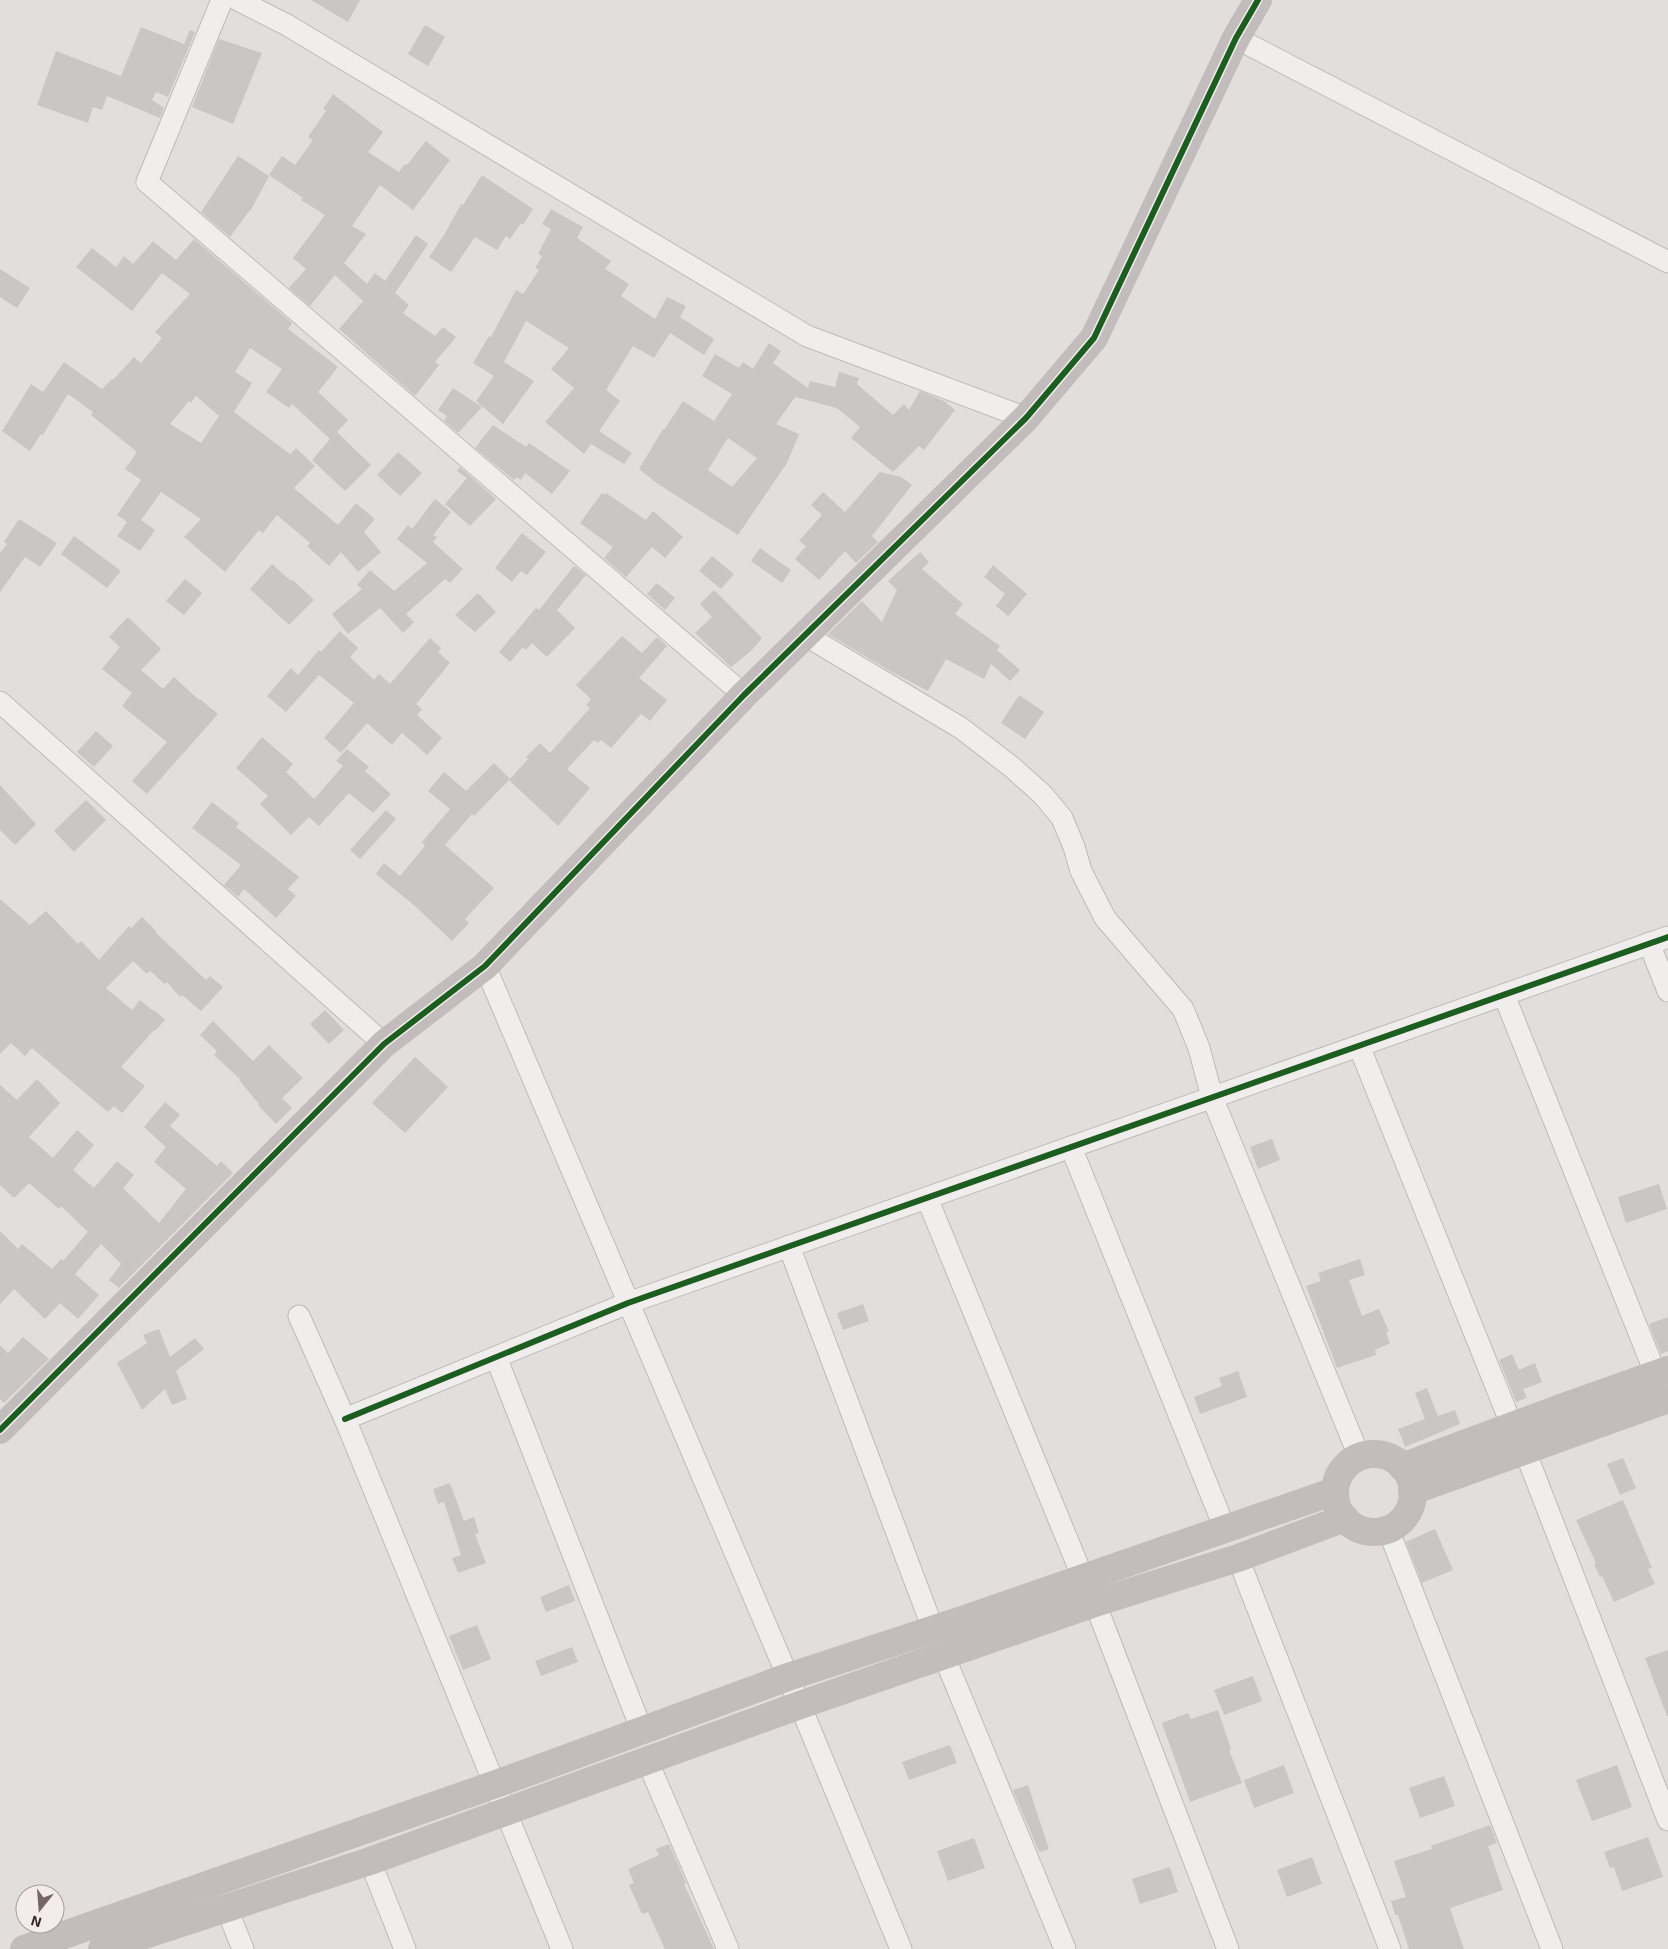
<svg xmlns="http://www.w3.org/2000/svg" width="1668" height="1949" viewBox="0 0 1668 1949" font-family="'Exo 2',sans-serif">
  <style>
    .building { fill: #cbc6c6; fill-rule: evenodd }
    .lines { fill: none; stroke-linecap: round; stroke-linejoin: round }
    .street-casing { stroke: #bfbaba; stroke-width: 23 }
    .street { stroke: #f0eded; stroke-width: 21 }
    .secondary { stroke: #c3bcbc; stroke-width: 28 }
    .cycleway-casing { stroke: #f3ebec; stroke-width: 9 }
    .cycleway { stroke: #1b5e20; stroke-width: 6 }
  </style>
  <rect width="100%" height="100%" fill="#e3dede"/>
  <g class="building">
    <path d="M311,0H360L348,22Z"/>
    <path d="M425,25L445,37L428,66L408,54Z"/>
    <path d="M141,27L184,44L190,30L195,32L168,97L156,92L152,100L164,108L160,118L107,96L102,110L93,107L88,123L37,105L56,51L121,76Z"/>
    <path d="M219,39L262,53L233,124L192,107Z"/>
    <path d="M333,94L383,132L368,152L399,172L405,164L407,165L426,141L450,160L413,210L380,185L352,226L366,234L344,263L367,284L375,273L385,281L416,235L428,244L395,293L409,305L403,313L435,336L443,327L456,337L435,362L439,365L415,396L339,329L363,301L335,275L310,306L289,288L306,269L293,258L325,215L301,200L303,198L269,175L282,156L295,165L313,140L308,137L326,111L323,109Z"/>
    <path d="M238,156L269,176L251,210H250L230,237L201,212Z"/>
    <path d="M482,175L533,209L523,225L521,223L510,239L506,236L497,250L475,237L451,272L429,257L444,235L461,204L463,205Z"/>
    <path d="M551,209L583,227L577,238L611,261L605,269L629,284L621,296L655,319L667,297L686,306L680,317L714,339L704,355L670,333L654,358L633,346L606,390L620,401L599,431L632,453L624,464L591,444L584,454L545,422L574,388L551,369L569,348L526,321L504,362L534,381L503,424L476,401L494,376L473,363L489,336L491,337L516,290L523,294L539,270L535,268L542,256L538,254L551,229L542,224Z"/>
    <path d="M194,239L292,323L288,329L338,367L318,392L348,420L337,432L371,465L345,491L312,460L330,439L292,404L289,408L266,392L282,369L250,348L235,372L252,383L234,412L290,454L296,448L315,466L294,488L338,525L356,503L375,519L364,532L381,552L358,572L341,552L329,566L307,546L310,543L277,515L263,533L259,530L225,572L184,537L201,519L161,492L141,520L155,530L140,551L117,536L127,522L117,515L141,480L125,469L137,452L91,415L93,412L68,394L43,435L41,434L30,451L2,431L31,384L43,392L64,362L102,389L112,379L113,380L134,357L141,363L162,338L155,332L190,294L162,273L132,311L76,267L92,248L116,267L124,256L133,264L153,241L176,260ZM196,396L219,416L201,443L170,424L189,401L191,403Z"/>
    <path d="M0,269L30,288L17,308L0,297Z"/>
    <path d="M769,343L781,351L773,363L808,388L810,381L835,387L839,372L859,378L857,384L893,415L904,404L909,410L920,391L944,401L955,410L924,450L919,446L893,472L851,438L860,427L837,408L795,397L776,424L799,434L787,463L738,535L658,484L639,469L663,429L664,430L683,401L714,421L732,394L702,376L715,354L739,368L743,362L753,369ZM728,438L757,458L732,487L708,470Z"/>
    <path d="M453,388L482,407L458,433L444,421L447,416L438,410Z"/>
    <path d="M493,425L526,447L529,443L570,471L552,494L525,473L521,480L517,477L514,480L475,448Z"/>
    <path d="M398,452L422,473L400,496L377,475Z"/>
    <path d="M460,467L496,499L470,526L445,504L467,478L457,471Z"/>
    <path d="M880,472L901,477L912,485L872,536L878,542L856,563L845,551L819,580L795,559L806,546L799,541L822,515L811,505L823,492L845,512Z"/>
    <path d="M602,493L605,495L606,493L646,520L653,511L683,537L665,558L652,547L626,577L604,558L613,547L580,523Z"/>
    <path d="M435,499L451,512L433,535L437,537L433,542L463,569L450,583L445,579L406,614L414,622L403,633L380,608L348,634L332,614L362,589L357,585L370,570L394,591L427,563L397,539L408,525L412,529Z"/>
    <path d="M19,519L57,543L40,567L25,557L0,592V553L7,544L4,542Z"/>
    <path d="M522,533L546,552L527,575L521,571L512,582L495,568Z"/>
    <path d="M74,536L121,571L107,588L61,554Z"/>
    <path d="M760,548L791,570L782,583L751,561Z"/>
    <path d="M920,552L929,562L922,569L963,604L955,614L1000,646L997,650L1020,670L1010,681L991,664L984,679L946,659L928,691L892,672L828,634L862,601L882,622L897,590L888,581Z"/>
    <path d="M712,556L734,574L721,589L699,571Z"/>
    <path d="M272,564L291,581L293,580L314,600L289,625L250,589Z"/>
    <path d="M993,565L1027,594L1008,616L996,606L1005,594L984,577Z"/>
    <path d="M574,566L586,575L557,610L575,628L547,657L532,643L526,650L523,647L510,662L499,652L536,608L539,610Z"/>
    <path d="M185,579L202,593L184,615L166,601Z"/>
    <path d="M657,583L675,598L665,610L647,594Z"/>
    <path d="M714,590L762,638L752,650L731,667L695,633L712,617L700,604Z"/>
    <path d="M478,593L496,612L475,632L455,615Z"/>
    <path d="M128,617L161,649L141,670L163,689L174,677L199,700L200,699L218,714L147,794L132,781L167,742L122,706L132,693L102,669L120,647L109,637Z"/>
    <path d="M340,631L358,648L350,657L374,680L379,674L390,684L430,638L441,648L438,652L450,663L416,704L422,709L417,715L442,738L427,755L402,733L392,745L367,723L341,753L324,738L354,703L319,675L286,712L267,696L291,668L298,675L319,650L321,652Z"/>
    <path d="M622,636L642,653L657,637L667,646L639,678L667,700L650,721L641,714L611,748L601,740L598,743L594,740L567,769L590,788L558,826L509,780L528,759L526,757L540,743L550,753L590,708L586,705L591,699L576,685Z"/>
    <path d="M1019,695L1044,712L1025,739L1001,723Z"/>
    <path d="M96,731L113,746L94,767L77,752Z"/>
    <path d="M262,737L293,764L286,772L314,799L343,766L336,761L347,749L369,767L365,771L391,794L373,813L349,793L319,826L309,817L291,835L260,804L268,796L236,768Z"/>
    <path d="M494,763L510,779L474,816L472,814L445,845L494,888L465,919L469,923L452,941L415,906L376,874L384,863L400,876L425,846L422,842L450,809L428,791L444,772L466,791Z"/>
    <path d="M0,785L36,824L15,845L0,830Z"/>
    <path d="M86,800L106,820L74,852L54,831Z"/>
    <path d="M212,802L239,823L236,827L299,877L288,889L296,896L276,918L244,889L238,897L224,885L241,865L192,828Z"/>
    <path d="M386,810L396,819L360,859L350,850Z"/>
    <path d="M0,899L30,925L46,911L78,944L81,941L99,960L129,926L131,928L142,917L157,932L156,933L206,980L210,976L223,987L201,1011L182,995L180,997L167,982L165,984L150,971L147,974L133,961L106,988L132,1010L140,1000L153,1011L154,1010L165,1020L155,1031L154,1030L121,1067L145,1086L122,1113L114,1106L108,1112L32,1048L25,1056L11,1043L0,1054Z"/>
    <path d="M325,1010L344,1030L329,1044L310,1024Z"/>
    <path d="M213,1021L253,1061L269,1045L303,1078L282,1098L292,1108L276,1124L258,1105L259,1104L239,1080L240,1079L214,1055L217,1051L200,1035Z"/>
    <path d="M415,1057L448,1087L405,1133L372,1103Z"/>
    <path d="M37,1079L60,1103L29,1137L53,1158L77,1130L94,1145L73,1170L94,1188L117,1161L134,1175L123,1188L159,1223L186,1189L154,1162L166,1147L144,1127L165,1102L180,1115L170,1126L217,1166L221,1161L233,1173L119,1288L109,1280L121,1264L101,1244L75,1274L99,1295L78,1319L60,1303L45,1319L14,1289L0,1304V1231L18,1249L22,1244L52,1269L61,1259L63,1261L88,1232L61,1206L59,1209L29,1183L14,1198L0,1185V1085L17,1100Z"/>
    <path d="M1272,1139L1280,1160L1258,1169L1250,1147Z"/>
    <path d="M1659,1184L1667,1209L1626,1223L1618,1197Z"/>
    <path d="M1360,1259L1365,1275L1349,1280L1362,1316L1379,1309L1389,1331L1386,1332L1390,1343L1375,1350L1376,1355L1337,1368L1306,1286L1321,1281L1318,1273Z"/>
    <path d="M863,1304L869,1321L843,1330L837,1313Z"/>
    <path d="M1668,1317V1351L1661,1354L1649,1324Z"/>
    <path d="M159,1329L170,1357L195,1338L204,1349L176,1371L187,1399L172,1405L165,1389L142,1410L117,1363L147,1343L143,1335Z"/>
    <path d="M23,1337L49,1359L4,1403L0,1399V1345L8,1353Z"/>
    <path d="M1512,1354L1519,1370L1535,1363L1542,1382L1523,1389L1527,1398L1516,1402L1499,1360Z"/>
    <path d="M1238,1371L1247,1397L1200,1414L1194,1397L1222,1386L1219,1378Z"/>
    <path d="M1427,1388L1438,1416L1455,1410L1460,1424L1405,1447L1398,1429L1425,1419L1415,1393Z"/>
    <path d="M1623,1458L1636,1488L1620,1495L1607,1464Z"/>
    <path d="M450,1483L464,1521L474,1517L479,1533L475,1534L486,1563L458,1573L452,1558L461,1555L444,1502L438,1504L433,1489Z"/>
    <path d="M1623,1500L1652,1568L1648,1569L1655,1584L1614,1602L1602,1576L1600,1577L1594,1564L1596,1563L1576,1520Z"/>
    <path d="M1435,1529L1453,1570L1422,1583L1406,1542Z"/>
    <path d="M569,1585L575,1601L546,1612L540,1597Z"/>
    <path d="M477,1625L491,1659L463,1670L449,1636Z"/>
    <path d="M572,1647L578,1662L541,1676L535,1661Z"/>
    <path d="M1668,1650V1716H1667L1645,1658Z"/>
    <path d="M1253,1676L1262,1701L1224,1715L1214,1690Z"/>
    <path d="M1218,1710L1231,1749L1229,1750L1242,1783L1190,1802L1162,1723L1188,1713L1191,1719Z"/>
    <path d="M950,1745L957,1763L909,1780L902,1762Z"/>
    <path d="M1284,1765L1294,1793L1254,1808L1244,1780Z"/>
    <path d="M1617,1765L1632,1807L1592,1821L1576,1780Z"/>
    <path d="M1444,1776L1455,1806L1420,1818L1409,1788Z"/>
    <path d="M1028,1785L1049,1849L1039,1852L1013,1790Z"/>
    <path d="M1490,1825L1497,1843L1488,1846L1503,1890L1450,1908L1464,1949H1409L1398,1915H1395L1391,1901L1406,1897L1394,1861L1432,1849L1431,1846Z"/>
    <path d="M1648,1837L1663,1877L1622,1891L1614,1867L1610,1868L1604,1852Z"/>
    <path d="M974,1838L985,1868L948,1881L937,1851Z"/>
    <path d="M669,1844L686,1883L684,1884L714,1949H665L648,1912L642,1914L629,1885L634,1883L628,1869L659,1855L656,1849Z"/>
    <path d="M1312,1857L1322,1884L1287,1897L1277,1870Z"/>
    <path d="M1170,1867L1178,1892L1140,1904L1132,1879Z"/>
  </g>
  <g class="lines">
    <defs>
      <g id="street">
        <path d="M222,0L147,182L744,695"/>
        <path d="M238,0L287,25L807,336L1026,418"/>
        <path d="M1236,38L1668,262"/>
        <path d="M805,635L961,728L1013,768L1043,795L1062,818L1074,847L1081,871L1105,918L1183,1009L1199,1048L1212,1097L1359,1456"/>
        <path d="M0,702L384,1044"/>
        <path d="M1649,943L1668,991"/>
        <path d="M485,966L800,1705L901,1949"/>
        <path d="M1504,995L1656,1375"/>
        <path d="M1359,1046L1512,1426"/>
        <path d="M1071,1147L1225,1529"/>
        <path d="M927,1198L1083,1578"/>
        <path d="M789,1246L933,1629"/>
        <path d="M299,1316L345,1419L562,1949"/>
        <path d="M496,1357L642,1731"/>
        <path d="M345,1419L628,1303L1668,937"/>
        <path d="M1525,1451L1668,1820"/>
        <path d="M1388,1529L1552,1949"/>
        <path d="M1238,1558L1390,1949"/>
        <path d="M1095,1603L1228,1949"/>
        <path d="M944,1656L1065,1949"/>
        <path d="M647,1760L728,1949"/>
        <path d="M370,1861L405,1949"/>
        <path d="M226,1907L243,1949"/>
      </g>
    </defs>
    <use href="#street" class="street-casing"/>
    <use href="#street" class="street"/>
    <g class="secondary">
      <path d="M0,1430L384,1044L485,966L744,695L1026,418L1094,338L1236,38L1258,0"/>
      <circle cx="1374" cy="1493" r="39"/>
      <path d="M1402,1467L1561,1408L1668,1370"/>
      <path d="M1412,1491L1668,1399"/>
      <path d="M24,1949L496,1784L788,1677L962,1620L1335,1491"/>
      <path d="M102,1949L370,1861L800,1705L1095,1603L1238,1558L1345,1518"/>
    </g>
    <defs>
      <g id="cycleway">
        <path d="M345,1419L628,1303L1668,937"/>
        <path d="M0,1430L384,1044L485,966L744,695L1026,418L1094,338L1236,38L1258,0"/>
      </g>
    </defs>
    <use href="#cycleway" class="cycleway-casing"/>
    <use href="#cycleway" class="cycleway"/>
  </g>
  <g transform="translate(40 1909) rotate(197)"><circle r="24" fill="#f3ebec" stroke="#a99d9d"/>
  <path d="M0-4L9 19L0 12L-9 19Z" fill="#756767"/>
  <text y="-8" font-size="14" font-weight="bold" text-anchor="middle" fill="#3a2727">N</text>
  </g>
</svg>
